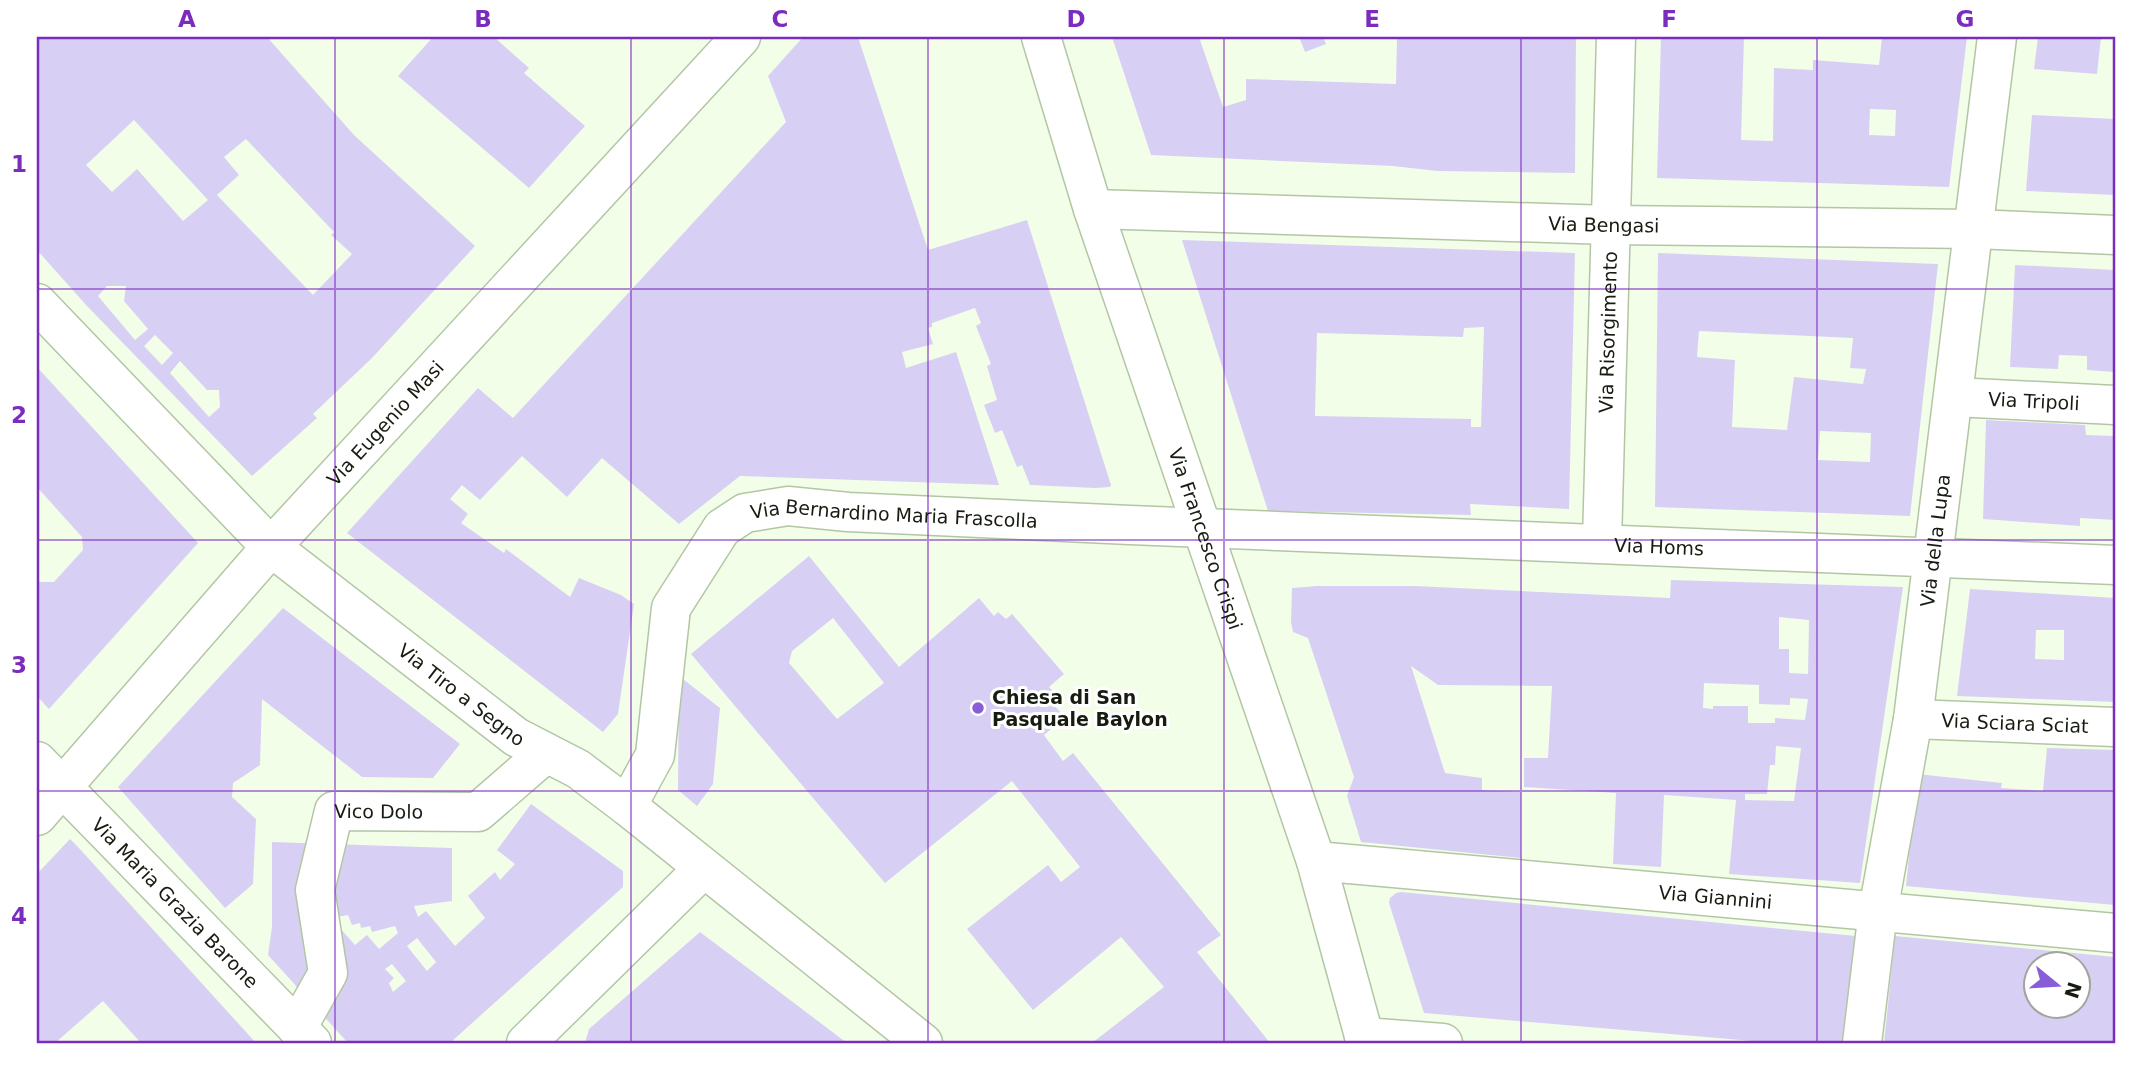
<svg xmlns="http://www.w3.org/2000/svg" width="2152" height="1080" viewBox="0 0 2152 1080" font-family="'DejaVu Sans',sans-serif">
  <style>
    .building { fill: #d8d0f4; fill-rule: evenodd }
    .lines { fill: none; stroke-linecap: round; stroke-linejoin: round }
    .minor-casing { stroke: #b3c6a4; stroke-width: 41 }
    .minor { stroke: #fff; stroke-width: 38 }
    .grid { fill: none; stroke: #7b2cbf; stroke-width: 2; stroke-opacity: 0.55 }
    .poi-dot { fill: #875ed8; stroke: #fff; stroke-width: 2.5 }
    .labels { text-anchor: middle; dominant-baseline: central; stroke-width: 6; stroke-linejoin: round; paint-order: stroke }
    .street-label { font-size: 19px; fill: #161c10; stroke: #fff }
    .poi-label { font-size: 19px; font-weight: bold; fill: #161c10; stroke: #fff; text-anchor: start }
    .neatline { fill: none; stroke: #7b2cbf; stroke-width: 2.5 }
    .grid-label { font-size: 23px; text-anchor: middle; font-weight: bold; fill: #7b2cbf }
  </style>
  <rect width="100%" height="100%" fill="#f3fee9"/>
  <g class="building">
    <path d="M37,37H267L354,135L475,246L372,358L313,414L317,418L252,476L87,306L37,250ZM134,120L208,200L183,221L137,169L112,192L86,165ZM246,139L334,232L331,235L352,254L313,295L217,195L239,175L224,157ZM107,286H126L124,301L148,329L135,340L98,296ZM155,335L173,353L162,365L144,346ZM180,361L207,390H219L220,407L209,417L170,373Z"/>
    <path d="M433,37H494L529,68L524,73L585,126L529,188L398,76Z"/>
    <path d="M803,37H858L928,250L1027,220L1111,485L1110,487L1095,488L1030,485L1022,465L1017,467L1002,430L995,433L984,405L997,400L987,366L991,364L976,326L981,323L975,308L932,323V327L928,328L933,344L902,352L906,368L956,352L999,485L740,476L679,524L602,458L567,497L522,456L480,500L462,485L450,499L468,514L461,523L504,553L506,549L570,597L579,578L621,595L634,604L618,714L603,732L347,533L478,388L513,418L786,122L768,76Z"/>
    <path d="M1112,37H1199L1223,107L1246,100V79L1396,84L1397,37H1576L1575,173L1437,171L1393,166L1151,155Z"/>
    <path d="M1299,37H1323L1326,44L1305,52Z"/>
    <path d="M1661,37H1744L1741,140L1773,141L1774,68L1813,70V60L1879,65L1882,37H1967L1949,187L1657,178ZM1870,109L1896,110L1895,136L1869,135Z"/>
    <path d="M2038,37H2101L2097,74L2034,69Z"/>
    <path d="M2032,115L2115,119V195L2026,191Z"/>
    <path d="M1182,240L1575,253L1569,509L1470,504L1471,515L1268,511ZM1484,327L1481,427H1471V419L1315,416L1317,333L1463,337L1464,328Z"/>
    <path d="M1658,253L1938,264L1910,516L1655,507ZM1699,331L1853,338L1850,368L1866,369L1863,384L1794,377L1787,430L1732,427L1735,360L1697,357ZM1820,431L1871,433L1870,462L1818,460Z"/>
    <path d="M2015,265L2115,270V372L2087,370V356L2059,355L2058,369L2010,367Z"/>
    <path d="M37,367L198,543L49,709L37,696V579L40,582H54L83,550L82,537L37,487Z"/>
    <path d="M1986,420L2085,425L2086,435L2115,436V520L2080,518V526L1983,519Z"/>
    <path d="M809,556L899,667L979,598L994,616L998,612L1006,619L1012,614L1064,674L1049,687L1055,693L1048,699L1065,717L1044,735L1063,761L1073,753L1221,935L1197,952L1270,1043H1092L1164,987L1121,937L1033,1010L967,929L1048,865L1061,882L1080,867L1012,781L885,883L691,654ZM833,618L884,683L837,719L789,663L792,651Z"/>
    <path d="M1671,580L1903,587L1860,883L1729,874L1736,800L1664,795L1661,867L1613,864L1616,793L1524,787V758H1548L1552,686L1438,685L1411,666L1445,773L1482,778V790L1521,792V858L1361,842L1347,796L1354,777L1308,638L1293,632L1291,622L1292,588L1317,586H1415L1670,598ZM1779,617L1809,620L1808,674L1789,673V649H1779ZM1704,683L1759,685V704L1790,705V698L1808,699L1805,720L1775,718V723H1748V706H1713V709L1703,708ZM1776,746L1801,748L1794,801L1745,800V794H1767L1770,765H1775Z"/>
    <path d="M1970,589L2115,598V702L1957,696ZM2036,630H2064V660L2035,659Z"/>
    <path d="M283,608L460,744L433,778L362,777L262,699L260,765L233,783L232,797L256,819L253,884L225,908L118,787Z"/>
    <path d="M679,676L720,708L713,784L697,806L678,790Z"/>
    <path d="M2047,748L2115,750V905L1906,886L1917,774L2002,783L2001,788L2043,791Z"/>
    <path d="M531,804L623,871V887L450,1043H348L268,955L272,927V842L452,848V901L414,906L418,917L426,911L455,946L485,918L468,896L495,872L500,880L515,864L497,850ZM348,915L352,925L360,923L361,928L370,926L372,932L395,926L398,933L379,949L367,935L355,945L331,918ZM417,938L436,962L427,971L407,946ZM392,964L406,981L393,992L389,983L394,978L385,969Z"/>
    <path d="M70,839L78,847L256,1043H141L103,1001L55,1043H37V874Z"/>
    <path d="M1401,892L1856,936L1842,1043H1776L1424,1013L1389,903L1390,898L1396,893Z"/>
    <path d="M700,932L847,1043H585L589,1029Z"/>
    <path d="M1895,936L2115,957V1043H1884ZM2036,964H2078V1006H2036Z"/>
  </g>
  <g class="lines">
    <defs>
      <g id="minor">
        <path id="s1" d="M1041,37L1093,209L1316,861L1366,1043"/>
        <path id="s2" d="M1093,209L1610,225L1974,229L2115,235"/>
        <path id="s3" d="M37,303L271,547L516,737L578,769L627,806L923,1043"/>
        <path id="s4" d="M1954,397L2115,405"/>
        <path id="s5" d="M1602,542L1616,37"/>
        <path id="s6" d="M1913,719L2115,727"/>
        <path id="s7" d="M37,761L312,1043"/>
        <path id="s8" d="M627,806L655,755L671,608L722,528L745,513L788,506L848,512L1130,525L2115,565"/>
        <path id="s9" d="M37,816L271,547L741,37"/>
        <path id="s10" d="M1316,861L2115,933"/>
        <path id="s11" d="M297,1028L328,973L315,890L334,811L478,812L546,753"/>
        <path d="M1364,1037L1443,1043"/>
        <path d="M526,1043L704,868"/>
        <path id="s12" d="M1862,1043L1878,911L1913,719L1997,37"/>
      </g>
    </defs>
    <use href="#minor" class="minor-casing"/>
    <use href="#minor" class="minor"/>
  </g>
  <path class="grid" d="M335,37V1043M631,37V1043M928,37V1043M1224,37V1043M1521,37V1043M1817,37V1043M37,289H2115M37,540H2115M37,791H2115"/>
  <circle class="poi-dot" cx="978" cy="708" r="7"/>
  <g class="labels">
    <g class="street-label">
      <text stroke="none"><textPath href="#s2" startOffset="511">Via Bengasi</textPath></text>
      <text stroke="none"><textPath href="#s5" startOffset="210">Via Risorgimento</textPath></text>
      <text stroke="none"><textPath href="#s4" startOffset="80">Via Tripoli</textPath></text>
      <text stroke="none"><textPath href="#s9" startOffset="525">Via Eugenio Masi</textPath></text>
      <text stroke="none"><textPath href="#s8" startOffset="478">Via Bernardino Maria Frascolla</textPath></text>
      <text stroke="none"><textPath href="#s1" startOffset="528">Via Francesco Crispi</textPath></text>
      <text stroke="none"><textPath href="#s12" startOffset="508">Via della Lupa</textPath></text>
      <text stroke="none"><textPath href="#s8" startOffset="1244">Via Homs</textPath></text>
      <text stroke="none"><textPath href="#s3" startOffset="579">Via Tiro a Segno</textPath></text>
      <text stroke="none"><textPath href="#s6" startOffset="102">Via Sciara Sciat</textPath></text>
      <text stroke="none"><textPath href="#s11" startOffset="273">Vico Dolo</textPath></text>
      <text stroke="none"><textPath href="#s10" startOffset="401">Via Giannini</textPath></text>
      <text stroke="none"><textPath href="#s7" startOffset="198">Via Maria Grazia Barone</textPath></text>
    </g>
    <g class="poi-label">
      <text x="992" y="697">Chiesa di San<tspan x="992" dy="22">Pasquale Baylon</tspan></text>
    </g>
  </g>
  <rect width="2152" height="1080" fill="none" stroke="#ffffff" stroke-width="77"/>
  <g transform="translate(2057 985) rotate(108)"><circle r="33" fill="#ffffff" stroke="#a2a49f" stroke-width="2"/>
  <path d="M0-5L12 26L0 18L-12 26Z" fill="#875ed8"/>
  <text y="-10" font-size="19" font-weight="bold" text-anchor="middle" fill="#161c10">N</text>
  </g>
  <rect x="38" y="38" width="2076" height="1004" class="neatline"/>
  <g class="grid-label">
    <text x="187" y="27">A</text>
    <text x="483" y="27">B</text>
    <text x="780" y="27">C</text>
    <text x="1076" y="27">D</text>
    <text x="1372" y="27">E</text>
    <text x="1669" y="27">F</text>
    <text x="1965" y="27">G</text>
    <text x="19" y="172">1</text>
    <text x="19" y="423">2</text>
    <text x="19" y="673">3</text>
    <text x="19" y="924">4</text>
  </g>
</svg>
